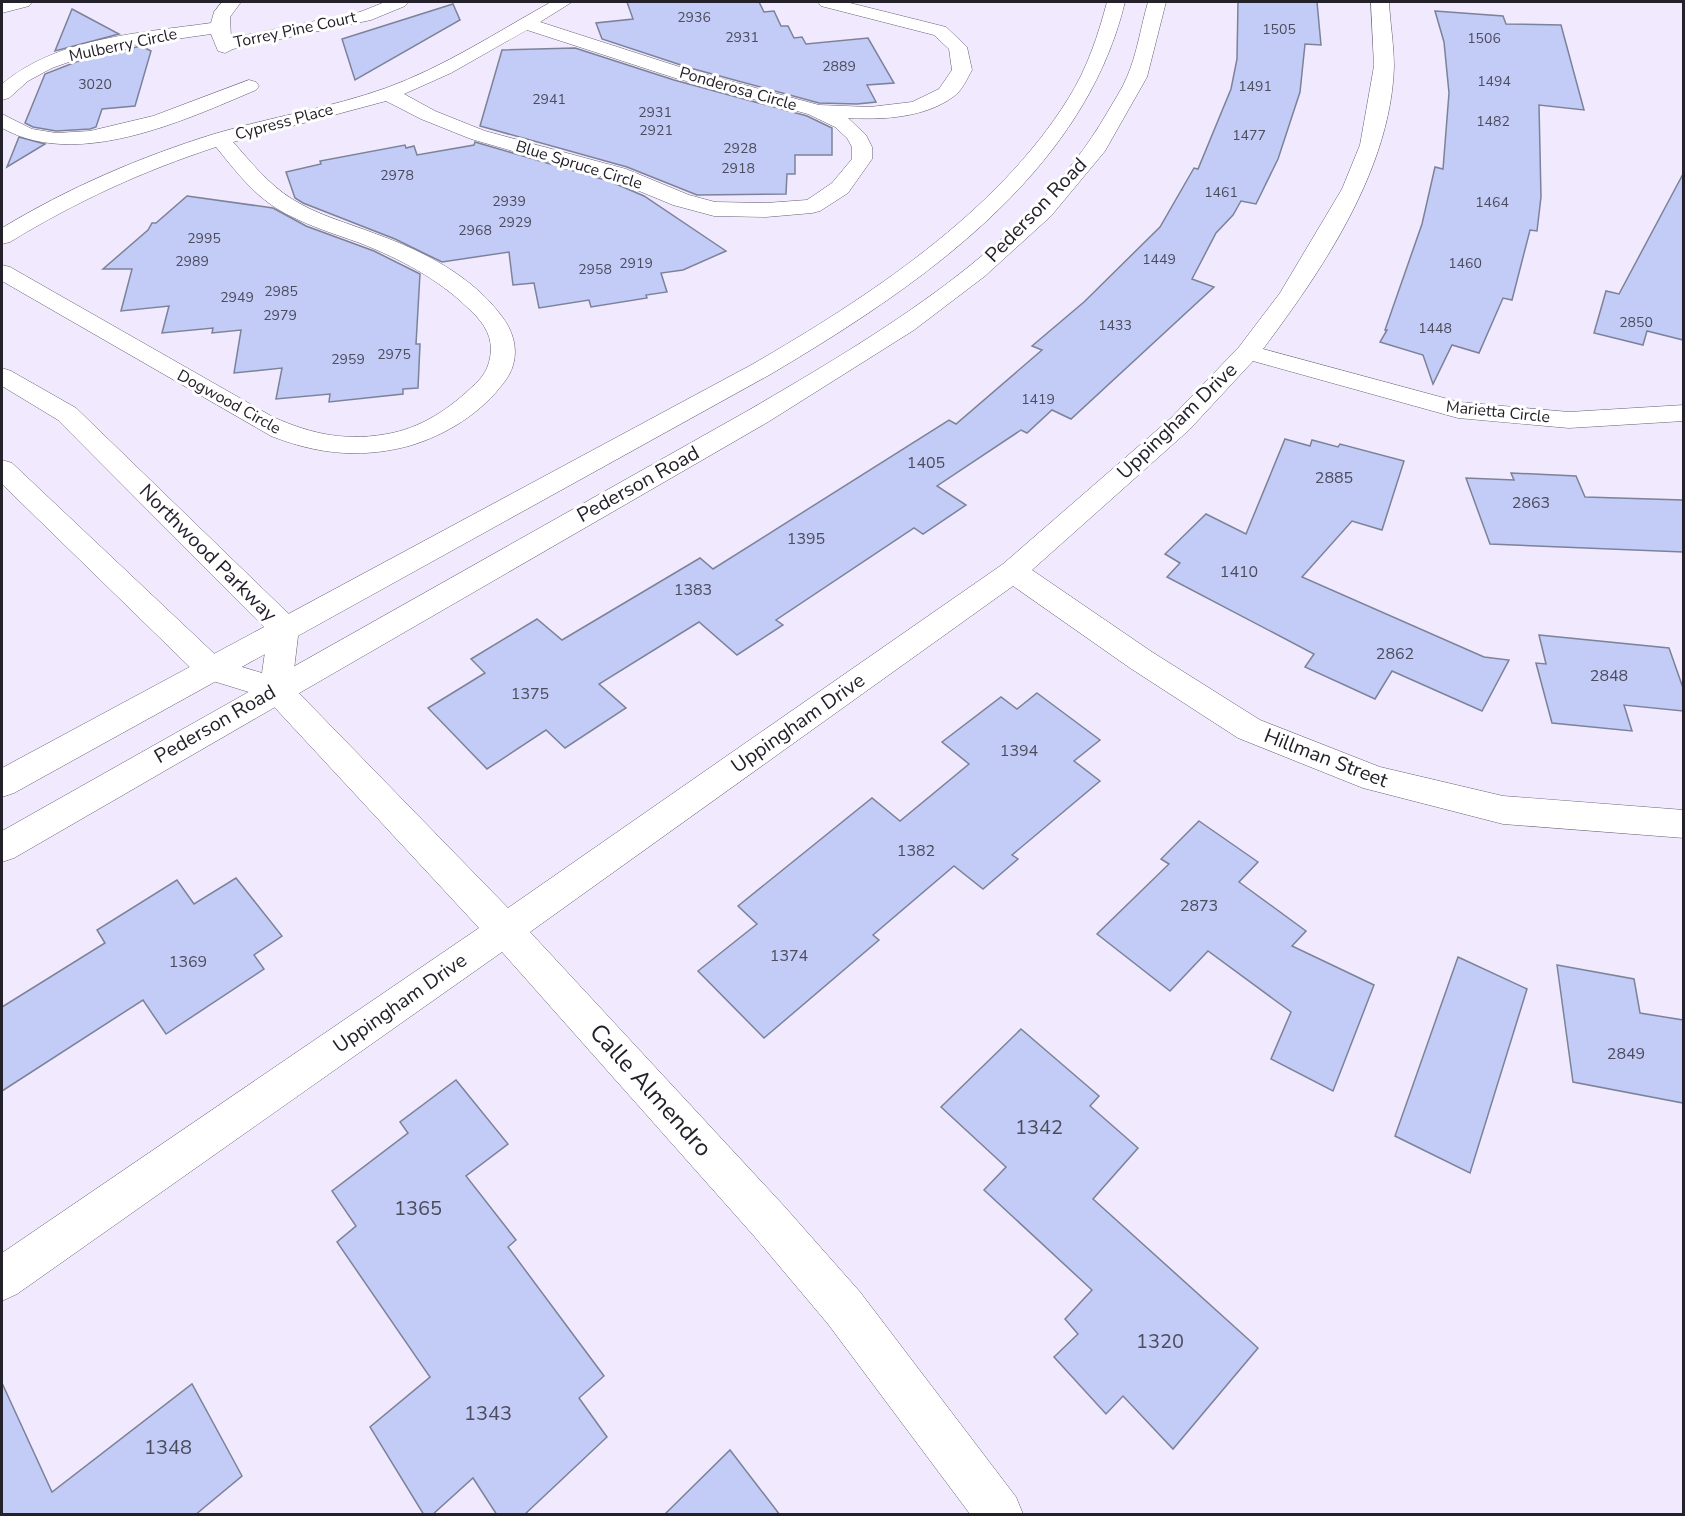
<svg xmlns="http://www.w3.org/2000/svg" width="1685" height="1516" viewBox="0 0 1685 1516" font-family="'Nunito Sans',sans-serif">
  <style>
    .building { fill: #c2ccf6; stroke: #7c8299; stroke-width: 1.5 }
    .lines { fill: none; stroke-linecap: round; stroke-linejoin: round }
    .street-casing { stroke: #685f74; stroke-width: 1 }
    .secondary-casing { stroke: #685f74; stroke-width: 1 }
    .street { fill: #fff; fill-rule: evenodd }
    .secondary { fill: #fff; fill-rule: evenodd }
    .labels { text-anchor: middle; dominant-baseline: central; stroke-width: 6; stroke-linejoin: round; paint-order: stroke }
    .far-number-label { font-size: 14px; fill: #4c4c5d }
    .far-street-label { font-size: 16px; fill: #25212a; stroke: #fff }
    .number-label { font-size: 16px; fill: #4c4c5d }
    .street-label { font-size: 20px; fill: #25212a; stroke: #fff }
    .near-number-label { font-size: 20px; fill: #4c4c5d }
    .near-street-label { font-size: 24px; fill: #25212a; stroke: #fff }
  </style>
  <rect width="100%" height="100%" fill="#f1e9fd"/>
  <g class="building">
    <path d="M627,2H759L764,12L774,11L781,26H788L794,38L802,37L806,44L868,38L894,83L867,85L876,102L857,104L819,103L690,68L602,39L596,23L633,19Z"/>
    <path d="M1238,2H1317L1321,45L1305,44L1300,92L1278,159L1256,204L1241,201L1233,215L1216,233L1192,279L1214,287L1071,419L1052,410L1027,433L1021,430L937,486L966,505L923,534L914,528L776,620L783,625L737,655L699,622L599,684L626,708L565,748L546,730L487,769L428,708L485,673L471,659L537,619L562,640L700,558L713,569L949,420L956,424L1042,350L1032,346L1084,302L1160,227L1194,168L1198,169L1231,89L1237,59Z"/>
    <path d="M453,4L460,20L355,80L342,39Z"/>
    <path d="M72,9L119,34L55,51Z"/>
    <path d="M1435,11L1503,16L1506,24L1561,25L1584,110L1539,105L1541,197L1537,231L1530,230L1512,300L1503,298L1479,353L1452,345L1433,384L1423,355L1380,342L1387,330H1385L1422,224L1435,167L1443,169L1449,93L1444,42Z"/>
    <path d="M141,46L151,51L135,106L102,109L96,127L90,129L56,131L33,127L25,123L45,74L81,60Z"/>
    <path d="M575,48L674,80L807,116L832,128V155H795V174H787L786,194L697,195L627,167L480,126L502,50Z"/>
    <path d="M19,137L45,144L7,167Z"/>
    <path d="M475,142L609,181L644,196L726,251L683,270L661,273L667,292L646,295L647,298L591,307L589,300L539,308L534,283L513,285L509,252L442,262L395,239L303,203L295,198L286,172L321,164L320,161L405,145L406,148L414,146L417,155L474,145Z"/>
    <path d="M1683,174V340L1647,331L1643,345L1594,333L1606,291L1619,294Z"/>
    <path d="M187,196L273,208L306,226L374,251L420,274L416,344H420L418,388L403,389V394L329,402L330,394L276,399L282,368L234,373L241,330L212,333L213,328L162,333L169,306L121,311L132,269H103L148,230L152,223H156Z"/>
    <path d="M1285,439L1310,446L1312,440L1338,447L1340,444L1404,461L1382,530L1352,521L1302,577L1484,657L1509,660L1482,711L1392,671L1375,699L1305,667L1314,654L1167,577L1180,563L1165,554L1206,514L1246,534Z"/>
    <path d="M1511,473L1576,476L1585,497L1683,500V552L1490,544L1466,478L1514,480Z"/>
    <path d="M1539,635L1669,648L1683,688V711L1624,705L1632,731L1552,723L1536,663L1546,664Z"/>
    <path d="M1037,693L1100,740L1074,761L1100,781L1012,855L1018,859L983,889L954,866L873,935L879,940L764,1038L698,971L757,924L738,906L872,798L900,821L969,764L942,742L1001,697L1017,709Z"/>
    <path d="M1199,821L1258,862L1239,882L1306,931L1292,946L1374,985L1333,1091L1271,1059L1291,1012L1208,951L1170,991L1097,934L1169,864L1161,859Z"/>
    <path d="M236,878L282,936L254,955L264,969L166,1034L143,1000L2,1091V1007L105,943L97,930L177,880L194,904Z"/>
    <path d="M1458,957L1527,989L1470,1173L1395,1136Z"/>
    <path d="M1557,965L1634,979L1640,1013L1683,1020V1103L1573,1082Z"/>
    <path d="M1021,1029L1099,1096L1090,1106L1138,1148L1093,1199L1258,1348L1173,1449L1123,1396L1106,1414L1054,1357L1078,1334L1065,1319L1092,1290L984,1190L1006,1167L941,1107Z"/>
    <path d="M456,1080L508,1144L466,1176L516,1240L508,1247L604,1376L579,1398L607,1437L524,1515H497L473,1478L432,1515H424L370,1427L430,1377L337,1242L356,1226L332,1191L408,1133L400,1122Z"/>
    <path d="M2,1383L52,1492L192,1384L242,1476L195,1515H2Z"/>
    <path d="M730,1450L780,1515H664Z"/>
  </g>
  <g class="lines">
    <defs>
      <g id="street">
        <path d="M5,2H32L29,6L2,13V3Z"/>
        <path d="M222,2H241L230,17L231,38L360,12L385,2H408L405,6L371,20L233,49L225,53L218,51L211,34L134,45L80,58L52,68L28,81L9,98L2,100V84C58,37 141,33 211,23L214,12Z"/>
        <path d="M551,2H572L540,22L689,70L819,105L870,107L912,102L939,89L952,70L949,49L934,35L821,6L818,2H846L946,27L967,47L972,70C967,79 962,91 953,97C924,118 882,120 848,118L866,135L872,147V159L848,193L820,211L812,213L766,217L714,216L673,205L610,179L471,139L421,119L386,101L233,142C251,162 268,184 292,199C317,215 348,223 376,234C423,251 473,276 503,318C517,337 520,361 505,381C482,413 446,435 409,446C360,459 317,454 271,436L2,281V265L10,267L273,417C313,435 349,442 392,433C426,426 456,404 480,379C487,371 490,362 491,350C491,332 481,320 468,308C437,278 400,259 360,243C332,233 302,224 276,208C252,193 234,169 216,147C143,171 75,202 10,242L2,244V228C68,188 140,157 214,134C271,117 330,108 386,88C444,67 497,32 551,2ZM527,30L675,78L808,114L835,127L847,138L852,147V159L832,183L807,200L766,203L715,202L689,195L626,169L485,131L435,111L404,94L451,73Z"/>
        <path d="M1371,2H1389C1390,23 1394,45 1394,66C1391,169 1323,269 1263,349L1459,402L1569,412L1684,405V421L1569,428L1458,418L1253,361L1189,430L1032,570L1152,652L1260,720L1380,767L1503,796L1684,810V838L1503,824L1363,788L1238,738L1130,668L1013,586L530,932L784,1206L860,1292L1016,1497L1023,1514H970L828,1324L754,1236L502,952L17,1294L2,1301V1253L479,928L265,697L200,677L2,484V460L12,463L222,661L262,673L268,631L58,420L2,386V368L11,371L76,408L295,620L299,628L292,686L508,908L1003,564L1171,418L1239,347L1280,293L1342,189L1360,145L1374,66Z"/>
        <path d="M249,80L256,82L259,86L256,90C183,121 77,170 2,128V114L32,129L56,133L90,131L153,116Z"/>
      </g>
      <g id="secondary">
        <path d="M1107,2H1125C1083,176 916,288 771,374L14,793L2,797V768L753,364C867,298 997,213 1068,99C1087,69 1098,36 1107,2Z"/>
        <path d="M1148,2H1166L1147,77L1105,151L1051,216L985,276L914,330L768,422L14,858L2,862V831L749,410C879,334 1030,246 1107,113C1114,101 1122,89 1127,77C1137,54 1141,26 1148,2Z"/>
      </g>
    </defs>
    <use href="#street" class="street-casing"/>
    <use href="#secondary" class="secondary-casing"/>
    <use href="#street" class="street"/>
    <use href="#secondary" class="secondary"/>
  </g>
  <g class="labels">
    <g class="far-number-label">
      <text x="694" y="17">2936</text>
      <text x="1279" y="29">1505</text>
      <text x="742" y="37">2931</text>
      <text x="1484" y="38">1506</text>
      <text x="839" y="66">2889</text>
      <text x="1494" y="81">1494</text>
      <text x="95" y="84">3020</text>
      <text x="1255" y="86">1491</text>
      <text x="549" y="99">2941</text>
      <text x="655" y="112">2931</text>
      <text x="1493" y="121">1482</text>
      <text x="656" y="130">2921</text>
      <text x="1249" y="135">1477</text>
      <text x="740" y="148">2928</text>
      <text x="738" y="168">2918</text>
      <text x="397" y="175">2978</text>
      <text x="1221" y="192">1461</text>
      <text x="509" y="201">2939</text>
      <text x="1492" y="202">1464</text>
      <text x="515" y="222">2929</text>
      <text x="475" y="230">2968</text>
      <text x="204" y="238">2995</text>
      <text x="1159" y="259">1449</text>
      <text x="192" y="261">2989</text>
      <text x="636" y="263">2919</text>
      <text x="1465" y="263">1460</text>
      <text x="595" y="269">2958</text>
      <text x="281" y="291">2985</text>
      <text x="237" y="297">2949</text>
      <text x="280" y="315">2979</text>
      <text x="1636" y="322">2850</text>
      <text x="1115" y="325">1433</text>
      <text x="1435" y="328">1448</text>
      <text x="394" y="354">2975</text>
      <text x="348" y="359">2959</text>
      <text x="1038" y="399">1419</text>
    </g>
    <g class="far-street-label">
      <text transform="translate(295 30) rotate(-12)">Torrey Pine Court</text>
      <text transform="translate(123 45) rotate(-12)">Mulberry Circle</text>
      <text transform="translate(738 89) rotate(16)">Ponderosa Circle</text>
      <text transform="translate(284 122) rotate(-15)">Cypress Place</text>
      <text transform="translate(579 165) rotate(17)">Blue Spruce Circle</text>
      <text transform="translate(229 402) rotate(29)">Dogwood Circle</text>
      <text transform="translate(1498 412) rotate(6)">Marietta Circle</text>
    </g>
    <g class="number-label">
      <text x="926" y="463">1405</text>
      <text x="1334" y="478">2885</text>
      <text x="1531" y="503">2863</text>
      <text x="806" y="539">1395</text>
      <text x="1239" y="572">1410</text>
      <text x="693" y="590">1383</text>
      <text x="1395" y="654">2862</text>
      <text x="1609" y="676">2848</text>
      <text x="530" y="694">1375</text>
      <text x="1019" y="751">1394</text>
      <text x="916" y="851">1382</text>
      <text x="1199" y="906">2873</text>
      <text x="789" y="956">1374</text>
      <text x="188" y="962">1369</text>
      <text x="1626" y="1054">2849</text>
    </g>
    <g class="street-label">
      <text transform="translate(1036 210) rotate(-46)">Pederson Road</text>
      <text transform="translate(1177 421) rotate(-44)">Uppingham Drive</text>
      <text transform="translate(638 484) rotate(-29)">Pederson Road</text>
      <text transform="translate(208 553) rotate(45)">Northwood Parkway</text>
      <text transform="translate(798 723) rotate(-35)">Uppingham Drive</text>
      <text transform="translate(215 724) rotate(-30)">Pederson Road</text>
      <text transform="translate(1326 758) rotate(21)">Hillman Street</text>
      <text transform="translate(400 1003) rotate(-35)">Uppingham Drive</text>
    </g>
    <g class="near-number-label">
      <text x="1039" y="1127">1342</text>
      <text x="418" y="1208">1365</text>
      <text x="1160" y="1341">1320</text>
      <text x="488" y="1413">1343</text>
      <text x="168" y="1447">1348</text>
    </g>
    <g class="near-street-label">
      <text transform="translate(651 1090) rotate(48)">Calle Almendro</text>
    </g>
  </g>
  <rect width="1685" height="1516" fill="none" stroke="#25212a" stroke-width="6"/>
</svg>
